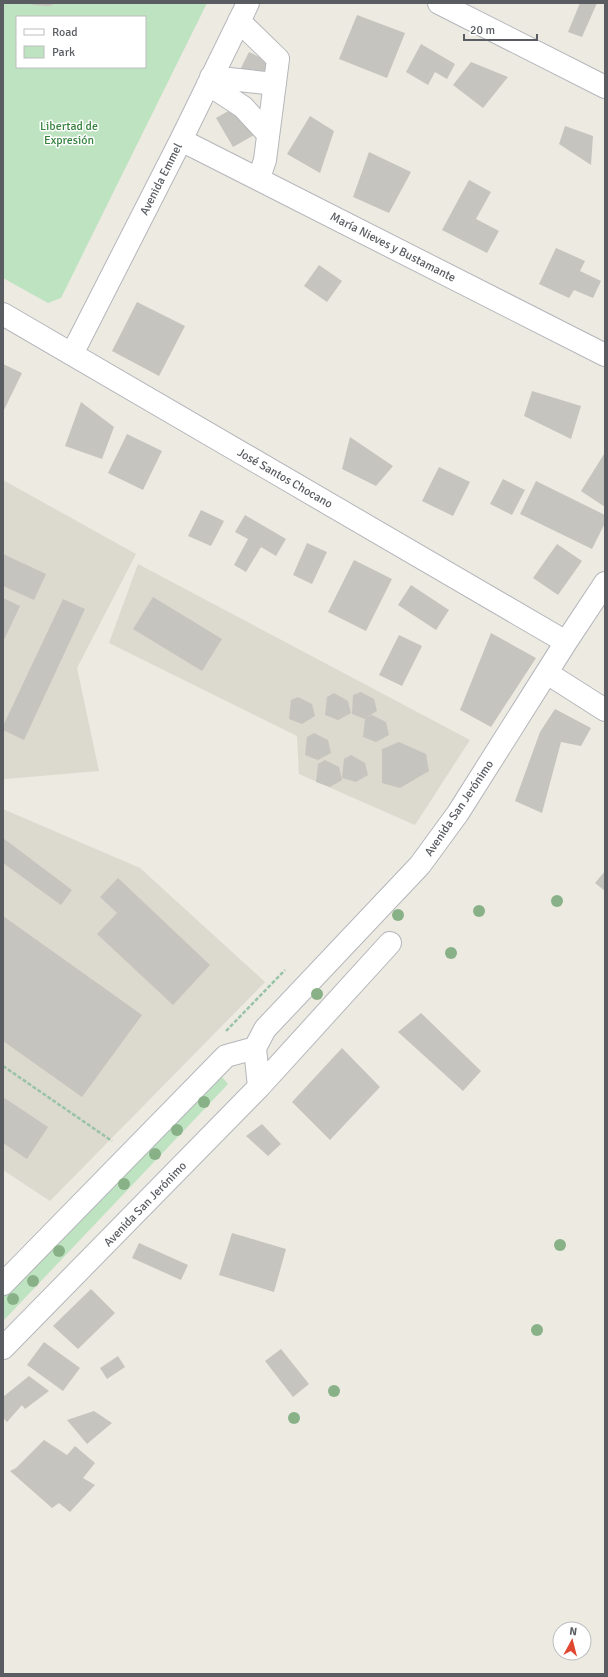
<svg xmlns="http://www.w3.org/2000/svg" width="608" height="1677" viewBox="0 0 608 1677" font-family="Signika,sans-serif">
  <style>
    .education { fill: #dcd9cf }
    .green { fill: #bee3c0; fill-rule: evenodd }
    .building { fill: #c6c4be }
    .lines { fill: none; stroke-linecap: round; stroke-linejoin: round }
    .minor-casing { stroke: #b4b6bb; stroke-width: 24 }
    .path { stroke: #98c3a6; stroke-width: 2.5; stroke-dasharray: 4 2; stroke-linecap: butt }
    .minor { stroke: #fff; stroke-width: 22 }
    .tree { fill: #89b188 }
    .labels { text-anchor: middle; stroke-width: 3; stroke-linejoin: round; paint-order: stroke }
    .park-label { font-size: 12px; fill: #38823f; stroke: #fff }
    .street-label { font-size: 12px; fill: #595c61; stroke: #fff }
  </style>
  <rect width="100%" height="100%" fill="#eceae1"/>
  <path class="education" d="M3 480 136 554 77 668 99 771 5 779 3 781Z
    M138 564 470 740 415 825 299 774 297 736 109 643Z
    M3 809 140 868 265 982 50 1201 3 1170Z"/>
  <path class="green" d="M3 3H207L61 298 48 303 3 278ZM17 17H145V67H17Z
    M221 1076 228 1084 3 1321V1297Z"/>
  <path class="building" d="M28 3H57L49 6 34 5Z
    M580 3H597L582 37 568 32Z
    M357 15 405 33 387 78 339 59Z
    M421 44 455 64 447 79 435 72 428 85 406 72Z
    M249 52 272 63 257 91 235 80Z
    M471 62 508 77 483 108 453 85Z
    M239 105 256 134 233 147 216 118Z
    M310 116 334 131 320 173 287 154Z
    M565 126 593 136 591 165 559 144Z
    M369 152 411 172 389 213 353 197Z
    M469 180 491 192 476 219 499 231 487 253 442 230Z
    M556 248 585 261 580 271 601 281 593 298 574 290 569 298 539 284Z
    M319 265 342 281 327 302 304 286Z
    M137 302 185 326 159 376 112 351Z
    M3 364 22 373 3 412Z
    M532 391 581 406 571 439 524 416Z
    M81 402 114 427 102 459 65 446Z
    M127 434 162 451 143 490 108 473Z
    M350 437 393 466 376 486 342 469Z
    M604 454 605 455V507L581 491Z
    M439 467 470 482 453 516 422 501Z
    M503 479 525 490 512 515 490 504Z
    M536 481 605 515V523L592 549 520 514Z
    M201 510 224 521 211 546 188 536Z
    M245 515 286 539 276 556 261 547 246 572 234 565 248 539 235 532Z
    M307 543 327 552 312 584 293 575Z
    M557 544 582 561 558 595 533 578Z
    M3 554 46 574 34 600 3 586Z
    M354 560 392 579 366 631 328 612Z
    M411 585 449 610 436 630 398 605Z
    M153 597 222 639 202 671 133 629Z
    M3 598 20 606 3 642Z
    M63 599 85 609 24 740 3 730V726Z
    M491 633 536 658 491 727 460 710Z
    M399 635 422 646 402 686 379 675Z
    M361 692 374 699 377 711 367 717 372 715 386 722 389 735 376 742 363 737 365 719 352 714 353 695Z
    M334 693 348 701 351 713 338 720 325 715 327 697Z
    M298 697 312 704 315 716 302 724 289 719 291 700Z
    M555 709 591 728 581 746 561 742 542 813 515 801 540 732Z
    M314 733 328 740 331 753 318 760 305 755 307 737Z
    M399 742 426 754 429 771 400 788 382 783V749Z
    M351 755 365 763 368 775 356 782 342 778 344 759Z
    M325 760 339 767 342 780 330 787 316 782 318 764Z
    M3 838 72 890 61 905 3 863Z
    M605 871V891L595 883Z
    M118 878 210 965 173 1005 97 934 117 913 100 897Z
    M3 916 142 1015 82 1097 3 1041Z
    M421 1013 481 1071 463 1091 398 1032Z
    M342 1048 380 1087 330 1140 292 1102Z
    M3 1097 48 1127 27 1159 3 1143Z
    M262 1124 281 1144 268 1156 246 1136Z
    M232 1233 286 1249 274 1292 219 1275Z
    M139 1243 188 1265 181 1280 132 1258Z
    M91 1289 115 1313 78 1349 53 1326Z
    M44 1342 80 1368 63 1391 27 1365Z
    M281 1349 309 1384 293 1397 265 1361Z
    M118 1356 125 1367 107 1379 100 1368Z
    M29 1376 49 1391 25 1409 22 1405 7 1422 3 1418V1397Z
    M94 1411 112 1423 87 1444 67 1420Z
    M44 1440 67 1455 75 1446 95 1463 83 1478 95 1485 70 1512 59 1503 52 1508 10 1471 16 1468Z"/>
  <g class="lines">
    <g class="minor-casing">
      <path id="minor" d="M439 3 605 87
        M239 21 278 59 265 160 259 178
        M211 77 275 84
        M208 84 243 107 268 134
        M181 140 605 355
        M3 314 566 642
        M72 354 181 140 248 3
        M547 673 605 710
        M259 1087 390 943
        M3 1284 226 1056 255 1048
        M3 1348 259 1087 255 1048 265 1029 420 865 458 813 566 642 605 583"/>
    </g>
    <path class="path" d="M226 1031 285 970
      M3 1066 112 1141"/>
    <use href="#minor" class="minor"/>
  </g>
  <g class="tree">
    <circle cx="557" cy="901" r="6"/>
    <circle cx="479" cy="911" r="6"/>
    <circle cx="398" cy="915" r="6"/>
    <circle cx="451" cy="953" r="6"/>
    <circle cx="317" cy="994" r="6"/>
    <circle cx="204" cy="1102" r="6"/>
    <circle cx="177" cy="1130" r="6"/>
    <circle cx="155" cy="1154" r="6"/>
    <circle cx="124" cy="1184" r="6"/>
    <circle cx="560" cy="1245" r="6"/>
    <circle cx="59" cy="1251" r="6"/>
    <circle cx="33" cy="1281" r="6"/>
    <circle cx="13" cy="1299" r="6"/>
    <circle cx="537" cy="1330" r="6"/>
    <circle cx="334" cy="1391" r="6"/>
    <circle cx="294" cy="1418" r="6"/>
  </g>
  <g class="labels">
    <g class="park-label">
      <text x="69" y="130">Libertad de<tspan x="69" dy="14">Expresión</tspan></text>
    </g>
    <g class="street-label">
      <text transform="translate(161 179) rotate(-63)" y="4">Avenida Emmel</text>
      <text transform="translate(393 247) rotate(27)" y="4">María Nieves y Bustamante</text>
      <text transform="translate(285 478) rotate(30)" y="4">José Santos Chocano</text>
      <text transform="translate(459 808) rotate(-56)" y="4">Avenida San Jerónimo</text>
      <text transform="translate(145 1204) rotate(-46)" y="4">Avenida San Jerónimo</text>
    </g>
  </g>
  <rect width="608" height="1677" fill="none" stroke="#595c61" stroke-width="8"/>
  <rect x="16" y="16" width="130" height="52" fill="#ffffff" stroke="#bdbec0"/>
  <rect x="24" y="29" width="20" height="6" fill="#ffffff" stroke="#bdbec0"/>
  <text x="52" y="36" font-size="12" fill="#595c61">Road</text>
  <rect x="24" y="46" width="20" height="12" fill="#bee3c0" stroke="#bdbec0"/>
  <text x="52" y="56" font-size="12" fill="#595c61">Park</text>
  <g transform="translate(572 1641) rotate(7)"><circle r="19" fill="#ffffff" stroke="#bdbec0"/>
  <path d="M0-3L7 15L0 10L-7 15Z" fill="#e14831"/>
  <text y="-6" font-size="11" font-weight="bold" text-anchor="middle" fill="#595c61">N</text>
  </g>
  <path d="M464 34v6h73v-6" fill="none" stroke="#595c61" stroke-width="2"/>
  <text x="470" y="34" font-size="12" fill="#595c61" stroke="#ffffff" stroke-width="3" paint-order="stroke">20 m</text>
</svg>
